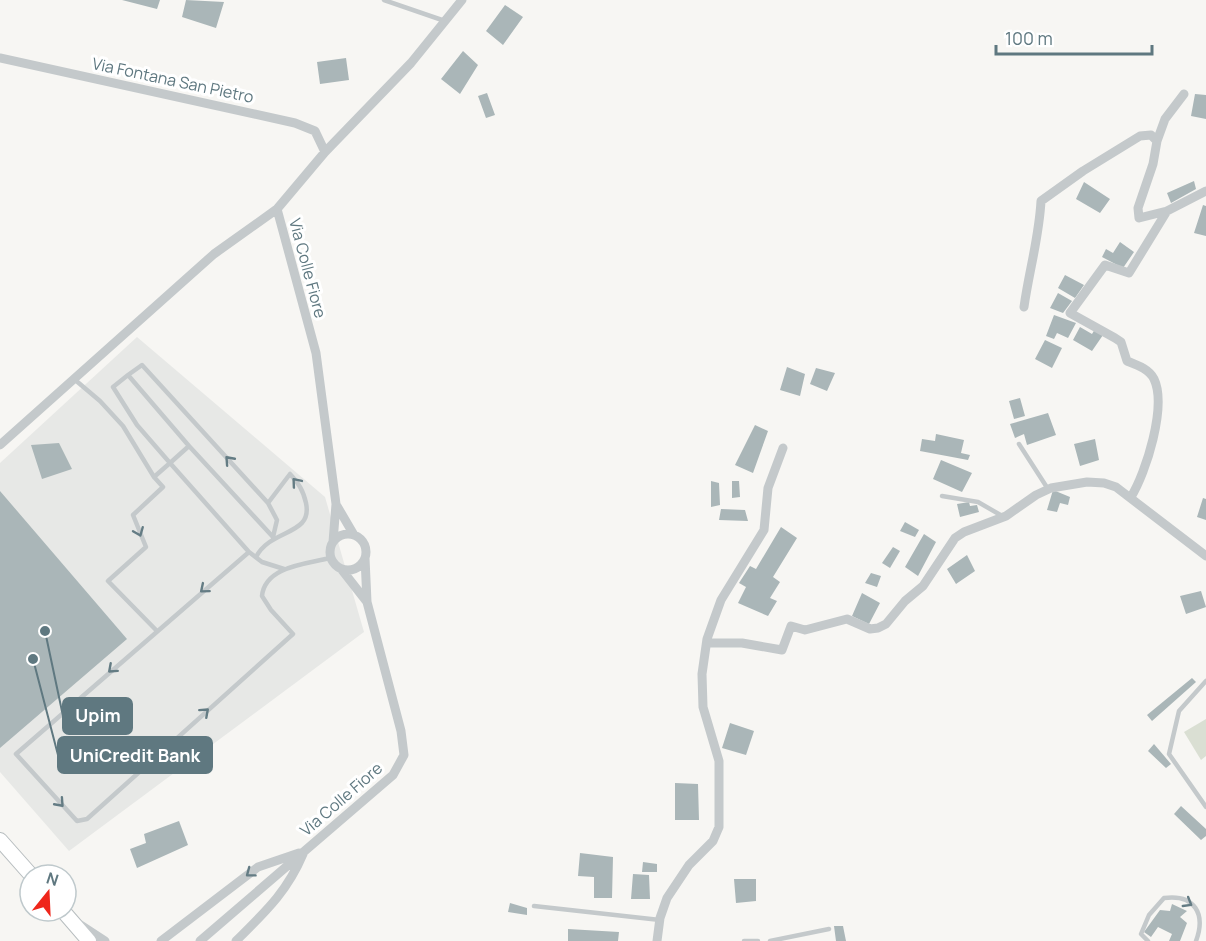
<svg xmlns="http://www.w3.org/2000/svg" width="1206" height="941" viewBox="0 0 1206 941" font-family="Manrope,sans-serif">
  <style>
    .built { fill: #e7e8e6 }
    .green { fill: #dadfd3 }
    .building { fill: #aab6b8 }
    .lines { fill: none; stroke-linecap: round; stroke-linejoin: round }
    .primary-casing { stroke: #b7bdbf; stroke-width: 16 }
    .service { stroke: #c4c9cb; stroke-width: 4.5 }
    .minor { stroke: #c4c9cb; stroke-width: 9 }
    .primary { stroke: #fff; stroke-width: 14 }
    .oneway { stroke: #647c84 }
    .labels { text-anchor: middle; stroke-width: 6; stroke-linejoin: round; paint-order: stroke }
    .street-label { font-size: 16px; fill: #5f7880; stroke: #fff }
    .leader { fill: none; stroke: #5f7880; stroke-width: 2 }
    .callout-dot { fill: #5f7880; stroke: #fff; stroke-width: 2 }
    .callout { fill: #5f7880; stroke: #5f7880; stroke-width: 2 }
    .callout-label { font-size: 18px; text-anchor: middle; font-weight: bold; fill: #fff }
  </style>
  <rect width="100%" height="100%" fill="#f7f6f3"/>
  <path class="built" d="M137 337 325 497 364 632 69 851 0 772V463Z"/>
  <path class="green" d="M1206 719V756L1201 760 1184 732Z"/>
  <path class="building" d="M122 0H160L157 9Z
    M186 0 224 2 216 28 182 17Z
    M505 5 523 17 503 45 486 31Z
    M463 51 478 65 460 94 441 79Z
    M346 58 349 80 320 84 317 62Z
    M487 93 495 115 486 118 478 96Z
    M1195 94 1206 95V119L1191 116Z
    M1194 181 1196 189 1171 203 1167 193Z
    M1084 182 1110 199 1100 213 1076 199Z
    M1203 205 1206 206V236L1194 233Z
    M1120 242 1134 252 1123 268 1102 257 1106 249 1113 253Z
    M1065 275 1084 285 1075 298 1058 288Z
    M1058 293 1072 301 1063 313 1050 308Z
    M1054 315 1076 323 1068 338 1057 333 1054 339 1046 336Z
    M1080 327 1092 334 1095 329 1103 335 1092 351 1073 340Z
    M1045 340 1062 348 1052 368 1035 359Z
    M787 367 805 374 800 396 780 390Z
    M816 368 835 373 827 391 810 384Z
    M1020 398 1025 416 1014 419 1009 401Z
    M1048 413 1056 435 1027 445 1024 434 1015 438 1010 424Z
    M755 425 768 431 753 473 735 465Z
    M936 434 964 440 961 453 970 455 968 460 920 451 922 439 935 441Z
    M1095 439 1099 460 1080 466 1074 444Z
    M59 443 72 469 42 479 31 445Z
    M941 460 972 473 962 492 933 479Z
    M711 481 719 483 720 505 711 507Z
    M732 481H739L740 497 732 498Z
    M1053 490 1070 497 1068 505 1060 503 1057 512 1047 510Z
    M0 491 127 639 0 748Z
    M1203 498 1206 499V520L1197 517Z
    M969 502 970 506 977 505 979 512 960 517 957 504Z
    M721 509 745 510 748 521 719 520Z
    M905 522 919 530 915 537 900 531Z
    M781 527 797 538 773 577 780 582 770 598 777 601 768 616 738 603 746 587 739 583 750 566 756 569Z
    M924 534 936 542 918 576 905 567Z
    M893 547 900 551 890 568 882 563Z
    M967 555 975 571 956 584 947 569Z
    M871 573 881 576 877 587 865 583Z
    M1201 591 1206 607 1186 614 1180 596Z
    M862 593 880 603 869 624 852 616Z
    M1192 678 1196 682 1152 721 1147 715Z
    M730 723 754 731 746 755 722 748Z
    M1154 744 1171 764 1166 768 1148 751Z
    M675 783 698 784 699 820H675Z
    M1181 806 1206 829V836L1201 840 1174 814Z
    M179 821 188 845 137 868 130 849 146 843 144 834Z
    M580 853 613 857 612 898H594V877L578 876Z
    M643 862 657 864V872H642Z
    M633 874 649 875 650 899H631Z
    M734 879H756V901L736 903Z
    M510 903 527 908V915L508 912Z
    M1172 904 1187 911 1180 917 1187 923 1180 941H1169L1172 934 1158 927 1151 937 1144 932 1160 910 1170 911Z
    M834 926H843L846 941H836Z
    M568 929 619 932 618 941H568Z"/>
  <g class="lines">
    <g class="primary-casing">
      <path id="primary" d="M0 840 31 875
        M63 911 89 941"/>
    </g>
    <path class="service" d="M384 0 445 21
      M128 375 142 365 268 503 277 520 273 537
      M128 375 189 446 170 463 137 425 113 387Z
      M74 379 100 401 123 426 154 477
      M1019 444 1048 489
      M189 446 273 537
      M942 496 978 502 1004 517
      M249 552 16 754 77 821 87 819 293 634 271 610 262 596C265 566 307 564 330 558
      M256 557C271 528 313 536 306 503 303 490 299 484 290 474L268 503
      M156 630 108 581 146 547 133 515 163 487 154 477 170 463 249 552 262 562 284 569
      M1206 681 1179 711 1169 754 1206 807
      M534 906 660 920
      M744 941H758
      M770 941 829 929
      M1148 941 1141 934 1149 915 1164 898C1195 894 1206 914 1196 941"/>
    <path class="minor" d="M0 58 295 123 315 131 325 152
      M1184 94 1165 119 1157 141 1153 164 1138 208 1139 218 1167 211 1206 191
      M1024 307C1029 271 1039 238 1041 201L1083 171 1140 136 1151 135 1157 141
      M0 445 214 254 277 209
      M1131 497C1146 473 1167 406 1154 379 1149 369 1137 365 1127 361L1121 342 1115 338 1070 313 1105 265 1129 273 1167 211
      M337 506 354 535
      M330 552a18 18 0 1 1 36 0a18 18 0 1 1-36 0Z
      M333 542 336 504 316 353 277 209 325 152 411 63 462 0
      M342 570 367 602
      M707 643H742L782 650 791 626 805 630 847 619 870 629 878 628 886 624 905 601 923 586 955 538 964 532 1006 516 1036 495 1051 488 1087 482 1104 483 1116 487 1206 556
      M79 924 105 941
      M161 941 258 867 299 853
      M200 941 393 775 404 755 401 731 367 602 365 558
      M236 941C265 912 287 892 303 854
      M657 941 660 918 667 898 689 865 713 841 719 827V761L703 707 702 674 707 639 721 600 764 530 768 488 783 448"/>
    <use href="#primary" class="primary"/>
  </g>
  <defs><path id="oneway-chevron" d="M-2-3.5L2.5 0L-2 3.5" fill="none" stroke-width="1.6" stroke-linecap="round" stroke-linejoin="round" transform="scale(1.5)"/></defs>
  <g class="oneway">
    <use href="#oneway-chevron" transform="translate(229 460) rotate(-132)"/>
    <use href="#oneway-chevron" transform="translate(296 482) rotate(-130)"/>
    <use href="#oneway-chevron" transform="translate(139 532) rotate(68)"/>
    <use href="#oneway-chevron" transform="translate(204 589) rotate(140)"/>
    <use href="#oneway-chevron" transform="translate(112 669) rotate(138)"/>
    <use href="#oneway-chevron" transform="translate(205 712) rotate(-42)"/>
    <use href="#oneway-chevron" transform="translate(60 803) rotate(48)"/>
    <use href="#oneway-chevron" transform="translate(250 873) rotate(143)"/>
    <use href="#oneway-chevron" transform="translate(1188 903) rotate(31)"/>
  </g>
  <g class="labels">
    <g class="street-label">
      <text transform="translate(173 80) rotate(12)" y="6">Via Fontana San Pietro</text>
      <text transform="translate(308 268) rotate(75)" y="6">Via Colle Fiore</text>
      <text transform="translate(341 799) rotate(-41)" y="6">Via Colle Fiore</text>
    </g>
  </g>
  <path class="leader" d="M45 631L63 716M33 659L58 755"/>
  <g class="callout-dot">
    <circle cx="45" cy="631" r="6"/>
    <circle cx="33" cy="659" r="6"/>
  </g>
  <g class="callout">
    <rect x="63" y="698" width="69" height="36" rx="6"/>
    <rect x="58" y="737" width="154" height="36" rx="6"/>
  </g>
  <g class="callout-label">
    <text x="98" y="722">Upim</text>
    <text x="135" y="762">UniCredit Bank</text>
  </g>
  <g transform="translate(48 893) rotate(18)"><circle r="28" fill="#ffffff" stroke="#bfc9cc" stroke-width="1.5"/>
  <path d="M0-4.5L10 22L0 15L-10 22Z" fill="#ef261b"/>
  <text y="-9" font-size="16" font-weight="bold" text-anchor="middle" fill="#5f7880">N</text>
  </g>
  <path d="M996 45v9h156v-9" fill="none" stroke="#5f7880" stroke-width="3"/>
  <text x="1005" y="45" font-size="18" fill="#5f7880" stroke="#ffffff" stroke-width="4.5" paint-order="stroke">100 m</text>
</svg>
